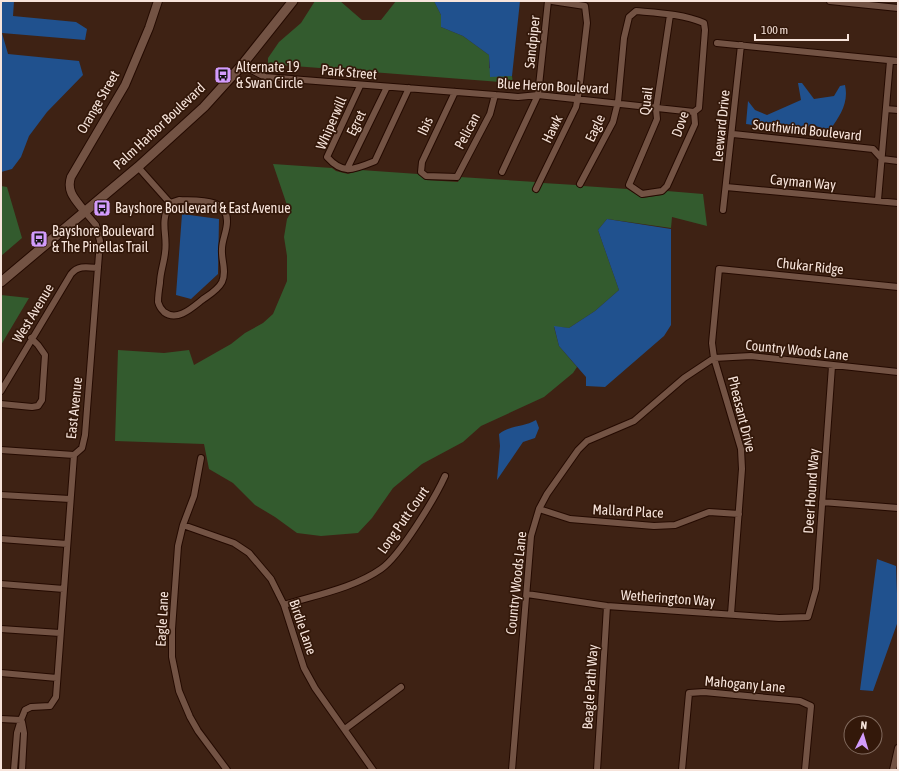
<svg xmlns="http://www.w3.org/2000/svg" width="899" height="771" viewBox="0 0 899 771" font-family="'Asap Condensed',sans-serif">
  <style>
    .green { fill: #335b2e }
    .water { fill: #20518e }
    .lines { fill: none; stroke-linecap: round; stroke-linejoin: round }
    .minor-casing { stroke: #240a01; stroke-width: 8 }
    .tertiary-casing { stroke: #240a01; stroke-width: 10 }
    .secondary-casing { stroke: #240a01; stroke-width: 11 }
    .minor { stroke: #735344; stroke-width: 6 }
    .tertiary { stroke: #735344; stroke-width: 8 }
    .secondary { stroke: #735344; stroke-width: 9 }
    .labels { text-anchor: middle; stroke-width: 3.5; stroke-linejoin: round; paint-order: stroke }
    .street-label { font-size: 14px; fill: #f7e4db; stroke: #33180a }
    .poi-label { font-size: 14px; fill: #f7e4db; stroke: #33180a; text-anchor: start }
  </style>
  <rect width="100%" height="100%" fill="#3e2214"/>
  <path class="green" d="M315 1H340L362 20H381L396 1H434L441 15V27L463 36 489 55V68L512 76 513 83 268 64V58L279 42 301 23Z
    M273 164 332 168 336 171 348 174 361 170 418 174 426 180 458 182 460 177 536 182 532 190 537 193 543 183 576 185 581 188 583 186 627 189 642 198 662 195 667 191 703 194 707 226 672 217 671 228 607 219 598 230 619 290 595 311 569 328 554 327 559 346 577 367 573 373 544 397 481 426 463 442 422 464 393 488 372 518 358 533 321 536 297 533 275 517 255 505 233 483 209 469 204 444 115 441 118 350 164 353 189 350 194 365 231 344 245 333 263 323 273 314 287 281V256L284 237 287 219 290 214Z
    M1 186 7 187 22 238 1 256Z
    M1 295 29 298 1 345Z"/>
  <path class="water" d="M1 1H14L13 16 76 22 87 29 85 40 2 33 8 54 79 61 83 75 47 112 29 136 21 157 12 169 1 172Z
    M434 1H520L512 76 490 77 489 55 463 36 441 27V15Z
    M798 83H802L814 99 834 96 840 86 845 85C849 103 840 116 830 130L812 125 796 131 777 124 761 126 746 124 748 101 755 110 767 115 801 100Z
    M182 214 219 219 218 274 191 299 176 295Z
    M607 219 671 229V325L664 336 605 387 586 386V377L559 346 554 326 569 328 595 311 619 290 598 230Z
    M536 420 539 428 535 438 523 442 497 480 500 446 499 434C511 425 524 427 536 420Z
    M877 559 896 566 898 621 873 691 860 690Z"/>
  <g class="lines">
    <g class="minor-casing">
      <path id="minor" d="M830 1 898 8
        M717 43 898 61
        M242 65 265 77 495 95 518 97 538 95 694 112
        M360 86 327 157C343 175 353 170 375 161L409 88
        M455 92 422 162 421 172 426 176 457 177 490 114 495 95
        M886 109 898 110
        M733 134 873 149 882 159 898 161
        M138 167 170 203
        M347 169 387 87
        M502 172 538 95 548 1
        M580 184 613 122 618 102 624 38 629 17 636 11C659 13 683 14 704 23L705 30 699 108 694 112 695 124 667 186 662 191 642 194 629 185 657 119 656 109 670 15
        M726 187 898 203
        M536 189 576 107 579 91 587 23 585 6 552 1
        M179 200C196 201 228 197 227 222 227 231 222 240 222 249 221 260 227 271 222 282 218 290 209 295 202 300 192 308 177 322 164 312 161 309 159 306 158 302 158 296 159 289 160 283 160 273 164 263 165 253 168 234 159 224 170 203Z
        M878 200 890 61
        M723 210 741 45
        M1 391 71 274C78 265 87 267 98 268
        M1 404 32 407 38 406 42 400 45 355 38 345 31 338
        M1 450 74 455
        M74 455 82 448 85 435 100 241 96 225 85 212
        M201 458 194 496 183 525 178 546 172 629V657L179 691 190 717 198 731 227 770
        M1 495 70 499
        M822 502 898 508
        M539 509 570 519 654 526 675 525 709 512 739 514
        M183 525 234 543 249 553 271 579 284 605 304 668 315 688 373 770
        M1 539 67 544
        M1 584 64 589
        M527 594 607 606 779 618 808 617 816 589 832 366
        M284 605C316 595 354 588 381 569 400 556 435 498 445 476
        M731 614 742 469 741 449 714 358 712 343 719 269 898 287
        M1 629 60 633
        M1 673 57 678
        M1 719 21 720 25 710 31 707 50 706 56 697 74 455
        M345 729 401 687
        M14 770 17 733 21 720
        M22 770 24 733 22 722
        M512 770 531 536 539 509 547 494 578 450 587 441 634 421 684 378 714 358 751 356 898 372
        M597 770 607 606
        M682 770 689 693 704 692 800 701 811 706 805 770
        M893 770 898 748"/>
    </g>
    <g class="tertiary-casing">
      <path id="tertiary" d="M85 212C76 200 66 192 71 177L125 85 149 28 158 1"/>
    </g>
    <g class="secondary-casing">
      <path id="secondary" d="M1 282 138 167 204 107 242 65 293 1"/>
    </g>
    <use href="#minor" class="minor"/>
    <use href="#tertiary" class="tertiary"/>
    <use href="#secondary" class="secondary"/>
  </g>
  <defs>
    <g id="bus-square" transform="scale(0.9)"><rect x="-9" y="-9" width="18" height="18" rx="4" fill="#d39cfd" stroke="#33180a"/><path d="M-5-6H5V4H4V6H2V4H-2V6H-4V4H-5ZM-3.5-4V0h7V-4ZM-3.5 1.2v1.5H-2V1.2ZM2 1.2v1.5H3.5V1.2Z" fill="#111"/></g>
  </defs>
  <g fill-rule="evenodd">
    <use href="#bus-square" x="223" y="75"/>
    <use href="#bus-square" x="102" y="208"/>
    <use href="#bus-square" x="39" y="239"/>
  </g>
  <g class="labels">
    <g class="street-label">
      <text transform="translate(532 42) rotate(-84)" y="5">Sandpiper</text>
      <text transform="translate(349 72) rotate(5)" y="5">Park Street</text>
      <text transform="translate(553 86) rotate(3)" y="5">Blue Heron Boulevard</text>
      <text transform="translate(646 101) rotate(-83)" y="5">Quail</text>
      <text transform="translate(98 102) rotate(-60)" y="5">Orange Street</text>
      <text transform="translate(331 123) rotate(-67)" y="5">Whiperwill</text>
      <text transform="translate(356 123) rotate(-64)" y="5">Egret</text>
      <text transform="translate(680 124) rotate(-71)" y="5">Dove</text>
      <text transform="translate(159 126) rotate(-43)" y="5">Palm Harbor Boulevard</text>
      <text transform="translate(425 126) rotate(-65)" y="5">Ibis</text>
      <text transform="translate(721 126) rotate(-84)" y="5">Leeward Drive</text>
      <text transform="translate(595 128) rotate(-65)" y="5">Eagle</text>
      <text transform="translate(552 129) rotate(-64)" y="5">Hawk</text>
      <text transform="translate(807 130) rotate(6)" y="5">Southwind Boulevard</text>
      <text transform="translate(467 131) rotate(-62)" y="5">Pelican</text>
      <text transform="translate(803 182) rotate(5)" y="5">Cayman Way</text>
      <text transform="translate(810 266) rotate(6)" y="5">Chukar Ridge</text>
      <text transform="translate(33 313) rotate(-59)" y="5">West Avenue</text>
      <text transform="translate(797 350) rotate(6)" y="5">Country Woods Lane</text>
      <text transform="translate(74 408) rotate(-84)" y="5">East Avenue</text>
      <text transform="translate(742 414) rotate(76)" y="5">Pheasant Drive</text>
      <text transform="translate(811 491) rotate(-86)" y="5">Deer Hound Way</text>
      <text transform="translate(628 511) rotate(3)" y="5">Mallard Place</text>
      <text transform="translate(403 520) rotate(-55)" y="5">Long Putt Court</text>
      <text transform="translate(516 583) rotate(-84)" y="5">Country Woods Lane</text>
      <text transform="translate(668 598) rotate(4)" y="5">Wetherington Way</text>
      <text transform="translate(162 619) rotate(-87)" y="5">Eagle Lane</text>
      <text transform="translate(303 627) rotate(71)" y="5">Birdie Lane</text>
      <text transform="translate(745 684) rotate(5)" y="5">Mahogany Lane</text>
      <text transform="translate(590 687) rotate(-86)" y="5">Beagle Path Way</text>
    </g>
    <g class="poi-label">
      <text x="236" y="72">Alternate 19<tspan x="236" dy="16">&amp; Swan Circle</tspan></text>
      <text x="115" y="213">Bayshore Boulevard &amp; East Avenue</text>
      <text x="52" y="236">Bayshore Boulevard<tspan x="52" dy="16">&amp; The Pinellas Trail</tspan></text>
    </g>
  </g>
  <rect width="899" height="771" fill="none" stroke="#f7e4db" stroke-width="4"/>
  <g transform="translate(863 735) rotate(5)"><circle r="19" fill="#33180a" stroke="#816a5e"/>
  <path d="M0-3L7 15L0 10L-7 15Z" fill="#d39cfd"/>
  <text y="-6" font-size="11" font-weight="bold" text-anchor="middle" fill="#f7e4db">N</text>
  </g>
  <path d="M755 34v6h93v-6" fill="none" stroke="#f7e4db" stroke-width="2"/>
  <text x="761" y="34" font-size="12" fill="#f7e4db" stroke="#33180a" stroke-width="3" paint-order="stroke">100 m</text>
</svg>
